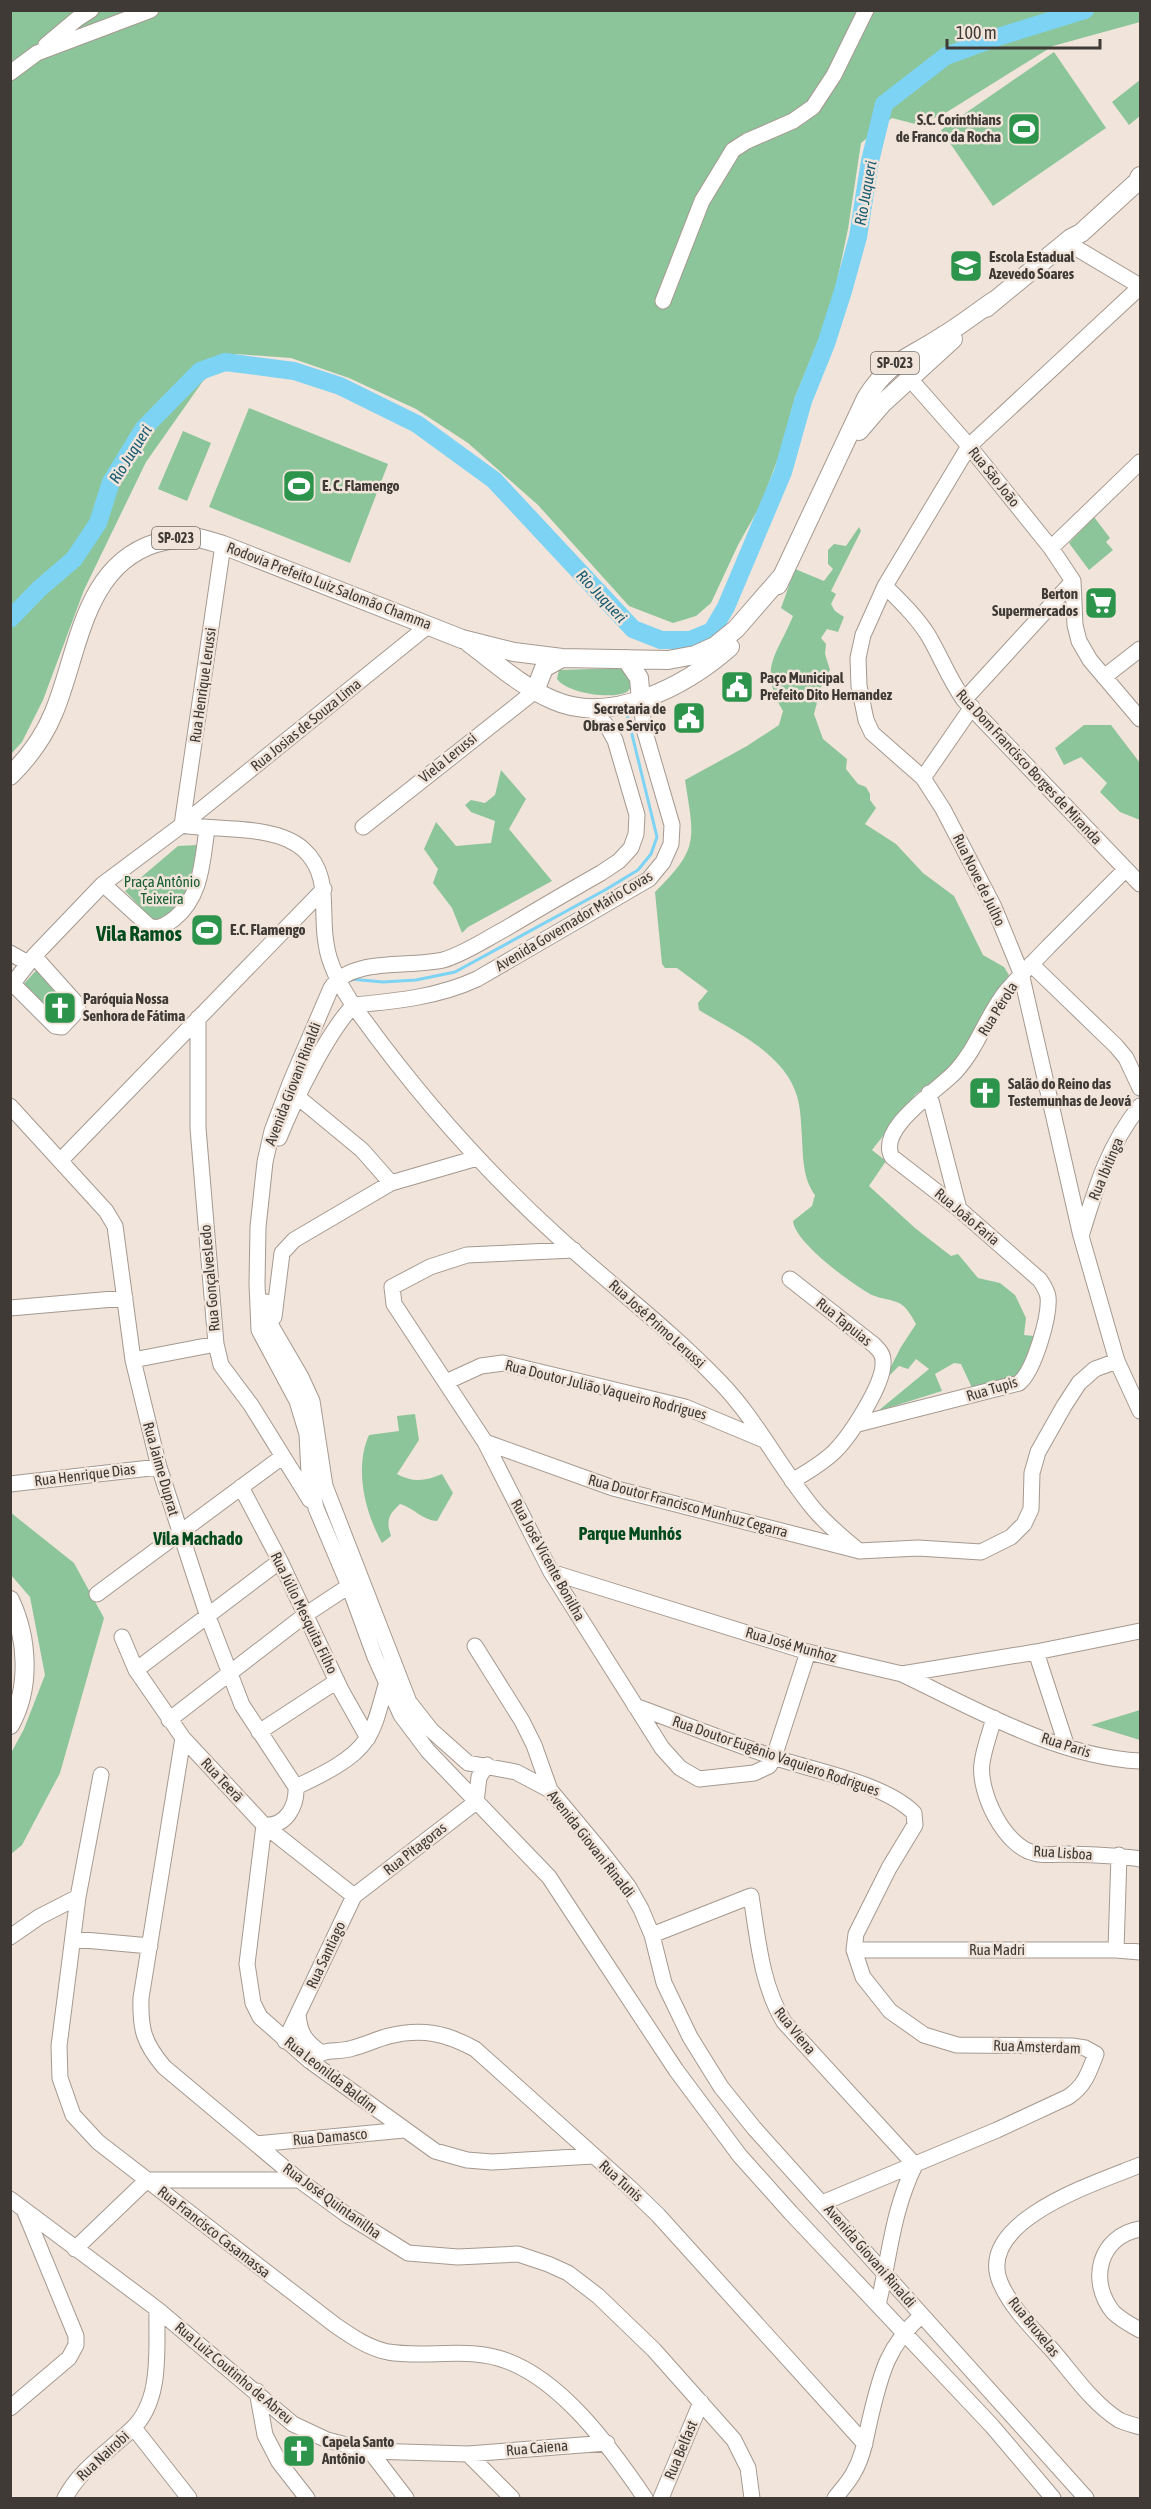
<svg xmlns="http://www.w3.org/2000/svg" width="1151" height="2509" viewBox="0 0 1151 2509" font-family="'Asap Condensed',sans-serif">
  <style>
    .green { fill: #8dc59a }
    .lines { fill: none; stroke-linecap: round; stroke-linejoin: round }
    .stream { stroke: #7cd3f4; stroke-width: 3 }
    .river { stroke: #7cd3f4; stroke-width: 18 }
    .minor-casing { stroke: #a59990; stroke-width: 17 }
    .major-casing { stroke: #a59990; stroke-width: 20 }
    .minor { stroke: #fff; stroke-width: 15 }
    .major { stroke: #fff; stroke-width: 18 }
    .labels { text-anchor: middle; stroke-width: 5; stroke-linejoin: round; paint-order: stroke }
    .shield { fill: #f1e4da; stroke: #746d66; stroke-width: 1.5 }
    .shield-label { font-size: 14px; font-weight: bold; fill: #3f3a35 }
    .poi-label { font-size: 15px; font-weight: bold; fill: #3f3a35; stroke: #f1e4da; text-anchor: start }
    .street-label { font-size: 15px; fill: #3f3a35; stroke: #f1e4da }
    .park-label { font-size: 15px; fill: #165d30; stroke: #f1e4da }
    .water-label { font-size: 16px; font-style: italic; fill: #165c73; stroke: #f1e4da }
    .quarter-label { font-size: 18px; font-weight: bold; fill: #014a1c; stroke: #f1e4da }
    .district-label { font-size: 21px; font-weight: bold; fill: #014a1c; stroke: #f1e4da }
  </style>
  <rect width="100%" height="100%" fill="#f1e4da"/>
  <path class="green" d="M11 11H1140V22L1053 46 947 112 919 125 892 118 861 143 848 229 831 309 795 397 781 450 761 504 738 545 711 603 696 616 673 623 629 606 538 505 468 443 416 409 349 378 291 358 236 354 203 381 146 462 84 590 43 700 22 742 11 754Z
    M1054 52 1106 128 993 206 941 130Z
    M1140 80V116L1129 125 1112 102Z
    M249 408 388 464 350 563 209 507Z
    M183 431 211 443 187 501 158 489Z
    M1094 517 1110 538 1106 542 1113 550 1089 570 1069 543Z
    M859 527 861 531 831 591 836 594 831 604 835 611 844 617 838 632 827 629 821 638 826 644 825 654 830 670 823 680 814 714 823 739 847 759 846 769 858 784 866 787 870 794V800L876 808 865 824 896 844 923 873 954 896 983 955 1004 967 1009 975 988 1007 978 1036 951 1068 915 1095 872 1150 886 1161 869 1186 915 1228 951 1256 958 1254 978 1278 1000 1283 1015 1295 1026 1318 1024 1335 1034 1336C1023 1381 1014 1378 973 1390L961 1364 954 1363 935 1374 942 1391 878 1411 929 1369 916 1359 908 1369 899 1366 883 1382 901 1347 916 1324C912 1317 907 1307 899 1303 891 1299 881 1299 872 1295 853 1285 795 1243 793 1221L812 1206 815 1195C803 1179 803 1158 802 1138 801 1125 801 1109 797 1096 784 1053 735 1032 699 1010L698 1003 708 991 677 968H665L662 964 655 892C700 848 694 839 685 780L747 746 779 725 783 711C758 668 776 657 793 616L781 608 795 569 824 581 833 569 828 564V550L834 544 846 546Z
    M629 668 634 685C631 687 629 690 627 692 611 700 567 693 557 679L559 670Z
    M1084 725H1111L1140 763V820L1120 812 1100 792 1107 783 1081 757 1064 765 1055 748Z
    M501 770 526 799 509 829 552 881 468 927 462 933 452 908 433 883 438 869 424 849 436 822 456 846 491 843 495 821 471 812 465 805 471 800 485 803 495 795Z
    M197 845 187 902 156 923 125 891 178 846Z
    M40 966 60 989 40 1006 21 987Z
    M415 1414 419 1440 397 1474C413 1483 426 1481 442 1474L453 1493 437 1521C422 1520 414 1508 400 1504 388 1515 386 1521 391 1536L382 1543C365 1512 354 1469 369 1435L399 1431 397 1416Z
    M10 1512 74 1563 104 1618 60 1773 22 1845 11 1854V1753L24 1729 45 1675 30 1597 11 1575Z
    M1140 1710V1740L1091 1725Z"/>
  <g class="lines">
    <path class="stream" d="M350 979 383 982 416 980 455 972 605 890 638 870 651 854 657 837 627 714"/>
    <path class="river" d="M10 619 39 589 74 559 98 523 111 482 144 428 200 371 225 362 294 371 340 386 417 424 494 480 633 629 661 640H690L712 631 726 607 783 472 803 401 826 344 843 291 858 237 870 161 884 104 946 56 998 37 1085 10"/>
    <g class="minor-casing">
      <path id="minor" d="M46 45 77 19 91 10
        M10 73 37 53 151 10
        M1066 242 1140 286
        M663 301 702 201 733 150 747 141 793 121 813 107 834 75 866 10
        M910 379 969 446 1051 548 1073 581 1075 625 1079 641 1090 660 1140 719
        M1051 548 1140 462
        M885 586C900 601 916 616 928 635 941 657 949 679 964 700L1140 884
        M1104 677 1140 649
        M964 700 1073 581
        M592 709 607 726 615 740 637 815 636 834 631 848 619 861 601 873C569 891 537 910 505 929 486 939 464 954 443 960 409 968 351 957 331 988L291 1081 272 1131 265 1162 258 1227 257 1284 259 1330 297 1401 307 1434 309 1474 316 1508 349 1586 375 1657 401 1715 428 1751 549 1877 676 2070 740 2156 791 2213 992 2426 1053 2498
        M923 778 972 707
        M182 825C218 831 275 824 303 849 332 875 320 910 326 943 329 967 342 989 356 1009 414 1090 482 1168 557 1236 611 1285 669 1329 720 1382 756 1419 780 1468 813 1508 826 1524 843 1538 859 1551L918 1548 981 1552 1011 1537 1024 1524 1031 1509 1032 1473 1038 1452 1064 1406 1079 1383 1095 1369 1117 1361 1140 1411
        M182 825 223 545
        M363 827 535 691
        M103 884 149 926C159 930 165 925 174 919 202 896 202 862 207 829
        M10 953 28 963
        M1031 964 1116 1046 1126 1058 1140 1088
        M13 984 55 1026 62 1027 78 1010 77 1004 34 956
        M10 987 34 956 103 884 182 825 429 625
        M354 1005C397 1001 438 997 477 979L649 879 663 862 671 844 672 825 644 729 641 701
        M198 1018V1128L216 1344 221 1365 251 1405 310 1500
        M929 1093 959 1209
        M299 1098 362 1150 391 1183
        M10 1106 106 1211 115 1226 133 1360 159 1467 207 1614 242 1705 296 1787C297 1806 286 1827 264 1825
        M279 1138C293 1103 328 1031 354 1005
        M61 1160 324 889
        M1082 1233C1096 1187 1109 1144 1140 1106
        M574 1250 467 1255 430 1267 392 1287 394 1304 485 1442 551 1572 662 1748 680 1768 699 1779 754 1773 769 1766 774 1757 808 1652
        M790 1279 874 1345C879 1350 883 1354 883 1361 885 1383 850 1436 835 1451 822 1464 807 1472 792 1481
        M266 1302 268 1318 273 1329 301 1377 312 1401 325 1486 409 1702 431 1730 468 1763 516 1772 550 1790 600 1850 628 1886 641 1909 652 1935 664 1983 690 2037 721 2087 754 2128 1086 2498
        M10 1308 125 1298
        M274 1317 282 1253 294 1240 391 1183 477 1158
        M133 1360 216 1344
        M1117 1361 1081 1236 1021 973 994 907 943 809 923 778 872 733 866 720 859 686 858 658 863 635 885 586 969 446 1140 287
        M446 1382 481 1366 503 1363 685 1407 764 1440
        M858 1424 1019 1383C1034 1371 1050 1316 1048 1297 1047 1290 1043 1285 1040 1280L959 1209 892 1157C876 1128 940 1089 956 1071 977 1048 986 1018 1004 994 1018 977 1033 963 1048 947 1074 921 1100 895 1126 869
        M485 1442 613 1488 856 1550
        M10 1484 159 1467
        M241 1487 280 1561 341 1690 368 1738
        M551 1572 808 1652 902 1674 1036 1652 1140 1631
        M97 1594 282 1457
        M122 1637 136 1670 183 1738 264 1825 354 1896
        M475 1646 522 1721 534 1745 550 1790
        M1036 1652 1067 1747
        M136 1670 280 1561
        M902 1674C975 1709 1058 1757 1140 1761
        M635 1706C681 1723 727 1741 773 1757 814 1771 884 1783 914 1813L915 1825 889 1868 856 1934 854 1950 863 1977 890 2011 924 2035 957 2045 1072 2046 1085 2048 1096 2054C1089 2072 1085 2086 1068 2097L997 2130 822 2203
        M994 1718C990 1733 984 1748 982 1763 978 1792 1004 1846 1034 1853 1044 1856 1056 1854 1067 1854 1091 1855 1116 1855 1140 1859
        M169 1720 305 1615 349 1586
        M259 1732 337 1681
        M183 1738 141 1998C140 2030 144 2043 164 2067L299 2180 347 2215 408 2253 458 2257 518 2254 548 2264 568 2273 598 2296 654 2350 734 2440 748 2468 752 2498
        M101 1775 78 1897 59 2046 60 2078 73 2115 98 2142 335 2325C351 2336 368 2348 388 2352 423 2358 462 2348 498 2358 559 2375 611 2448 645 2498
        M296 1787C319 1776 352 1761 366 1740 377 1725 381 1700 387 1682
        M264 1825 247 1964 253 2003 260 2017 310 2061 435 2151 467 2160 492 2162 593 2156
        M652 1935 751 1896C758 1939 761 1984 784 2022L915 2165
        M10 1937 39 1917 78 1897
        M73 1939 150 1946
        M854 1950H1116L1140 1952
        M1116 1950 1119 1855
        M298 2015C300 2034 305 2041 320 2052
        M285 2041 354 1896 476 1802 479 1777 487 1765
        M310 2061C326 2046 334 2054 353 2048 365 2045 377 2039 389 2036 422 2028 446 2033 475 2049L629 2187 658 2215 865 2444
        M256 2144 404 2130
        M1140 2165C1099 2182 975 2220 1000 2282 1011 2308 1034 2330 1053 2351 1073 2374 1092 2403 1119 2420 1125 2423 1134 2425 1140 2427
        M10 2199 157 2309 293 2424 327 2440 370 2451 468 2454 512 2498
        M1140 2229C1099 2236 1088 2281 1113 2312 1121 2320 1131 2325 1140 2330
        M75 2249 147 2180H299
        M878 2305C890 2255 892 2212 915 2165
        M257 2391 265 2435 279 2462 307 2498
        M10 2408 69 2358 76 2345V2336L25 2212
        M134 2428 189 2498
        M370 2451 406 2498
        M468 2454 607 2443
        M65 2498C80 2469 109 2451 132 2429 163 2400 156 2347 157 2309
        M661 2498 701 2402
        M835 2498C841 2490 849 2482 854 2472 864 2455 866 2435 871 2415 881 2373 888 2345 922 2315"/>
    </g>
    <g class="major-casing">
      <path id="major" d="M986 308 1071 238 1081 233 1137 182 1140 176
        M859 431 883 403 953 339
        M778 585 866 398C890 360 906 360 941 337 960 326 977 312 995 300
        M469 643C496 663 522 687 553 700 611 726 687 685 730 647
        M626 659 639 678 641 701
        M535 691 544 668 562 658
        M10 776C29 757 44 737 54 712 79 652 83 566 156 543 167 540 180 537 192 537 202 538 213 542 223 545L462 639 514 652 562 658 668 660 695 655 715 646 736 629 783 575
        M10 1600C28 1638 31 1688 10 1725"/>
    </g>
    <use href="#minor" class="minor"/>
    <use href="#major" class="major"/>
  </g>
  <defs>
    <g id="stadium-square" transform="scale(1.725)"><rect x="-9" y="-9" width="18" height="18" rx="4" fill="#2d944b" stroke="#f1e4da"/><path d="M0-5a6.5 5 0 1 0 0 10a6.5 5 0 1 0 0-10ZM-3.5-1.8h7v3.6h-7Z" fill="#fff"/></g>
    <g id="school-square" transform="scale(1.725)"><rect x="-9" y="-9" width="18" height="18" rx="4" fill="#2d944b" stroke="#f1e4da"/><path d="M0-5L7-2L0 1L-7-2ZM-4 1L0 2.5L4 1V4Q0 6-4 4Z" fill="#fff"/></g>
    <g id="supermarket-square" transform="scale(1.725)"><rect x="-9" y="-9" width="18" height="18" rx="4" fill="#2d944b" stroke="#f1e4da"/><path d="M-6-5.5h2.5l.6 2H6L4.5 2H-2.5L-4.4-4H-6ZM-1.5 3.2a1.3 1.3 0 1 0 .1 0ZM3 3.2a1.3 1.3 0 1 0 .1 0Z" fill="#fff"/></g>
    <g id="civic-square" transform="scale(1.725)"><rect x="-9" y="-9" width="18" height="18" rx="4" fill="#2d944b" stroke="#f1e4da"/><path d="M-.6-6.5H3V-4.5H.6V-3L4-1V1h2V6H-6V1h2V-1L-.6-3ZM-1.2 2.5V6h2.4V2.5Z" fill="#fff"/></g>
    <g id="church-square" transform="scale(1.725)"><rect x="-9" y="-9" width="18" height="18" rx="4" fill="#2d944b" stroke="#f1e4da"/><path d="M-1.2-6h2.4v3.5h3.3v2.4h-3.3V6h-2.4V-.1h-3.3v-2.4h3.3Z" fill="#fff"/></g>
  </defs>
  <g fill-rule="evenodd">
    <use href="#stadium-square" x="1024" y="129"/>
    <use href="#school-square" x="966" y="266"/>
    <use href="#stadium-square" x="299" y="486"/>
    <use href="#supermarket-square" x="1101" y="603"/>
    <use href="#civic-square" x="737" y="687"/>
    <use href="#civic-square" x="689" y="718"/>
    <use href="#stadium-square" x="207" y="930"/>
    <use href="#church-square" x="60" y="1008"/>
    <use href="#church-square" x="985" y="1093"/>
    <use href="#church-square" x="299" y="2451"/>
  </g>
  <g class="labels">
    <g class="shield">
      <rect x="871" y="352" width="48" height="22" rx="4.5"/>
      <rect x="152" y="527" width="48" height="22" rx="4.5"/>
    </g>
    <g class="shield-label">
      <text x="895" y="368">SP-023</text>
      <text x="176" y="543">SP-023</text>
    </g>
    <g class="poi-label">
      <text x="1001" y="125" text-anchor="end">S.C. Corinthians<tspan x="1001" dy="17">de Franco da Rocha</tspan></text>
      <text x="989" y="262">Escola Estadual<tspan x="989" dy="17">Azevedo Soares</tspan></text>
      <text x="322" y="491">E. C. Flamengo</text>
      <text x="1078" y="599" text-anchor="end">Berton<tspan x="1078" dy="17">Supermercados</tspan></text>
      <text x="760" y="683">Paço Municipal<tspan x="760" dy="17">Prefeito Dito Hernandez</tspan></text>
      <text x="666" y="714" text-anchor="end">Secretaria de<tspan x="666" dy="17">Obras e Serviço</tspan></text>
      <text x="230" y="935">E.C. Flamengo</text>
      <text x="83" y="1004">Paróquia Nossa<tspan x="83" dy="17">Senhora de Fátima</tspan></text>
      <text x="1008" y="1089">Salão do Reino das<tspan x="1008" dy="17">Testemunhas de Jeová</tspan></text>
      <text x="322" y="2447">Capela Santo<tspan x="322" dy="17">Antônio</tspan></text>
    </g>
    <g class="street-label">
      <text transform="translate(994 477) rotate(51)" y="5">Rua São João</text>
      <text transform="translate(329 586) rotate(21)" y="5">Rodovia Prefeito Luiz Salomão Chamma</text>
      <text transform="translate(203 685) rotate(-82)" y="5">Rua Henrique Lerussi</text>
      <text transform="translate(306 725) rotate(-39)" y="5">Rua Josias de Souza Lima</text>
      <text transform="translate(448 758) rotate(-39)" y="5">Viela Lerussi</text>
      <text transform="translate(1029 767) rotate(47)" y="5">Rua Dom Francisco Borges de Miranda</text>
      <text transform="translate(979 880) rotate(64)" y="5">Rua Nove de Julho</text>
      <text transform="translate(574 921) rotate(-31)" y="5">Avenida Governador Mário Covas</text>
      <text transform="translate(998 1009) rotate(-58)" y="5">Rua Pérola</text>
      <text transform="translate(293 1084) rotate(-69)" y="5">Avenida Giovani Rinaldi</text>
      <text transform="translate(1106 1169) rotate(-67)" y="5">Rua Ibitinga</text>
      <text transform="translate(967 1217) rotate(40)" y="5">Rua João Faria</text>
      <text transform="translate(210 1278) rotate(-95)" y="5">Rua GonçalvesLedo</text>
      <text transform="translate(844 1322) rotate(39)" y="5">Rua Tapuias</text>
      <text transform="translate(657 1324) rotate(42)" y="5">Rua José Primo Lerussi</text>
      <text transform="translate(992 1389) rotate(-17)" y="5">Rua Tupis</text>
      <text transform="translate(606 1390) rotate(14)" y="5">Rua Doutor Julião Vaqueiro Rodrigues</text>
      <text transform="translate(161 1469) rotate(74)" y="5">Rua Jaime Duprat</text>
      <text transform="translate(85 1475) rotate(-7)" y="5">Rua Henrique Dias</text>
      <text transform="translate(688 1506) rotate(15)" y="5">Rua Doutor Francisco Munhuz Cegarra</text>
      <text transform="translate(548 1560) rotate(61)" y="5">Rua José Vicente Bonilha</text>
      <text transform="translate(304 1613) rotate(64)" y="5">Rua Júlio Mesquita Filho</text>
      <text transform="translate(791 1645) rotate(16)" y="5">Rua José Munhoz</text>
      <text transform="translate(1066 1745) rotate(18)" y="5">Rua Paris</text>
      <text transform="translate(776 1756) rotate(19)" y="5">Rua Doutor Eugênio Vaquiero Rodrigues</text>
      <text transform="translate(222 1780) rotate(47)" y="5">Rua Teerã</text>
      <text transform="translate(591 1844) rotate(52)" y="5">Avenida Giovani Rinaldi</text>
      <text transform="translate(415 1849) rotate(-38)" y="5">Rua Pitagoras</text>
      <text transform="translate(1063 1853) rotate(4)" y="5">Rua Lisboa</text>
      <text x="997" y="1955">Rua Madri</text>
      <text transform="translate(326 1955) rotate(-65)" y="5">Rua Santiago</text>
      <text transform="translate(795 2031) rotate(51)" y="5">Rua Viena</text>
      <text transform="translate(1037 2047) rotate(2)" y="5">Rua Amsterdam</text>
      <text transform="translate(331 2075) rotate(38)" y="5">Rua Leonilda Baldim</text>
      <text transform="translate(330 2137) rotate(-5)" y="5">Rua Damasco</text>
      <text transform="translate(621 2181) rotate(42)" y="5">Rua Tunis</text>
      <text transform="translate(332 2201) rotate(36)" y="5">Rua José Quintanilha</text>
      <text transform="translate(214 2232) rotate(38)" y="5">Rua Francisco Casamassa</text>
      <text transform="translate(870 2256) rotate(49)" y="5">Avenida Giovani Rinaldi</text>
      <text transform="translate(1034 2327) rotate(51)" y="5">Rua Bruxelas</text>
      <text transform="translate(234 2373) rotate(40)" y="5">Rua Luiz Coutinho de Abreu</text>
      <text transform="translate(537 2448) rotate(-5)" y="5">Rua Caiena</text>
      <text transform="translate(681 2450) rotate(-67)" y="5">Rua Belfast</text>
      <text transform="translate(103 2456) rotate(-43)" y="5">Rua Nairobi</text>
    </g>
    <g class="park-label">
      <text x="162" y="887">Praça Antônio<tspan x="162" dy="17">Teixeira</tspan></text>
    </g>
    <g class="water-label">
      <text transform="translate(865 193) rotate(-80)" y="6">Rio Juqueri</text>
      <text transform="translate(130 454) rotate(-58)" y="6">Rio Juqueri</text>
      <text transform="translate(602 596) rotate(47)" y="6">Rio Juqueri</text>
    </g>
    <g class="quarter-label">
      <text x="630" y="1540">Parque Munhós</text>
      <text x="198" y="1545">Vila Machado</text>
    </g>
    <g class="district-label">
      <text x="139" y="941">Vila Ramos</text>
    </g>
  </g>
  <rect width="1151" height="2509" fill="none" stroke="#3f3a35" stroke-width="24"/>
  <path d="M947 39v9h153v-9" fill="none" stroke="#3f3a35" stroke-width="3"/>
  <text x="956" y="39" font-size="18" fill="#3f3a35" stroke="#f1e4da" stroke-width="4.5" paint-order="stroke">100 m</text>
</svg>
